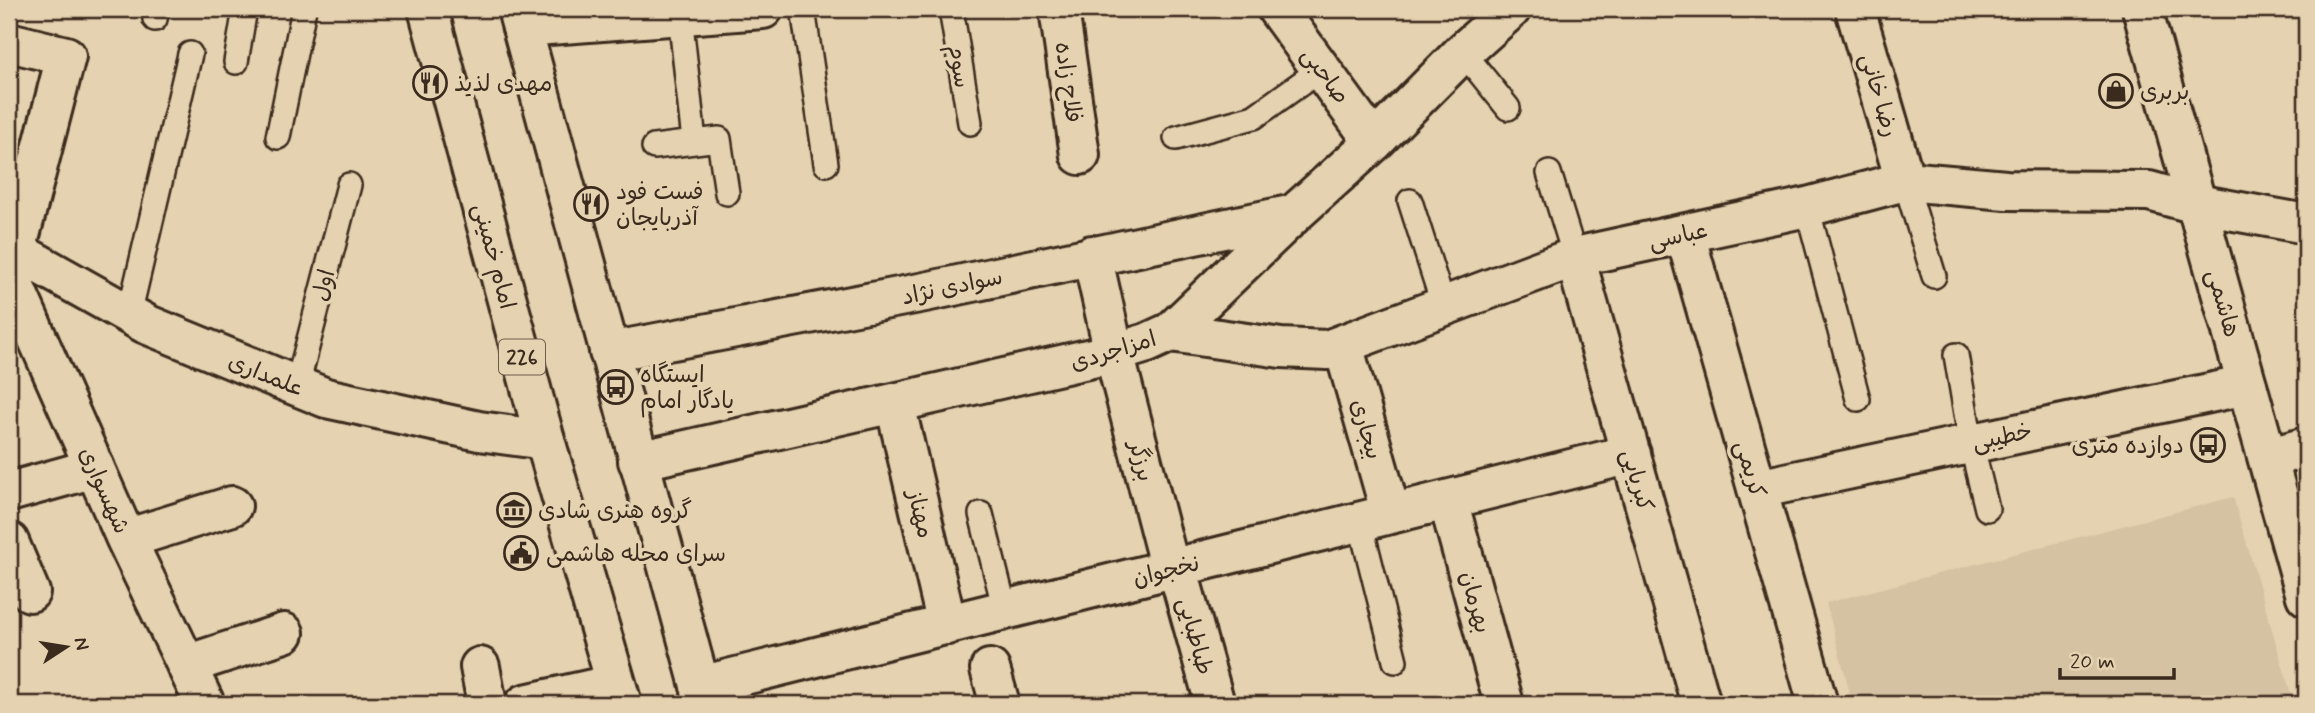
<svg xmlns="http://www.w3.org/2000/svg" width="2315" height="713" viewBox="0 0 2315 713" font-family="Mynerve,'Playpen Sans Arabic',sans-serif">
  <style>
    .built { fill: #d5c2a2 }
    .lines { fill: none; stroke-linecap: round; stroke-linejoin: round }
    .service-casing { stroke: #3b2a1e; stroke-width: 28 }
    .minor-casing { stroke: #3b2a1e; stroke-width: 44 }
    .secondary-casing { stroke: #3b2a1e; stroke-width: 44 }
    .primary-casing { stroke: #3b2a1e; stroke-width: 44 }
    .service { stroke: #e5d2b0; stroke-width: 23 }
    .minor { stroke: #e5d2b0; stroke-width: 38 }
    .secondary { stroke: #e5d2b0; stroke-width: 38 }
    .primary { stroke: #e5d2b0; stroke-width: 38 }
    .labels { text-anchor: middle; stroke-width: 7; stroke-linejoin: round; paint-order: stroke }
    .shield { fill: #e5d2b0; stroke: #6e5c4a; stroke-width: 2 }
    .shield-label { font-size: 21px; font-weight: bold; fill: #3b2a1e }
    .street-label { font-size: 23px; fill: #3b2a1e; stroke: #e5d2b0 }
    .poi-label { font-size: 23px; fill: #3b2a1e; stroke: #e5d2b0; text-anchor: start }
  </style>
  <rect width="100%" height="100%" fill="#e5d2b0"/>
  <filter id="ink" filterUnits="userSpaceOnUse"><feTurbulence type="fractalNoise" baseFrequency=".0143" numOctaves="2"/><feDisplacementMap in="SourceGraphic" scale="14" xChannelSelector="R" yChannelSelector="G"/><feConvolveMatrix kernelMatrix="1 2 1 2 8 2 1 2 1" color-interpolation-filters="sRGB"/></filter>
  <g filter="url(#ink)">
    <path class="built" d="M2233 497 2294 704H1853L1826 603Z"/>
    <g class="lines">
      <g class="service-casing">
        <path id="service" d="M803 9 826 164
          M951 9 970 123
          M680 15 694 141
          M155 19 157 9
          M1463 52 1508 108
          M236 62 245 9
          M278 137 304 9
          M1176 138 1254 117 1321 69
          M654 147 719 139 727 193
          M1549 173 1575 257
          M1905 181 1934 276
          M1410 201 1444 307
          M1807 207 1858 399
          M129 315 190 54
          M1956 355 1971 443 1987 509
          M297 386 349 185
          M981 514 1005 610
          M1360 522 1395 661"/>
      </g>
      <g class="minor-casing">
        <path id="minor" d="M1059 9 1080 155
          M1277 9 1374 142
          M1855 9 1905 181
          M522 27 763 9
          M9 42 66 56 16 251
          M1685 234 1818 704
          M9 247 146 324 326 398 479 431 545 440
          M1092 255 1114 353 1170 569
          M1575 257 1701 704
          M9 274 126 539 205 704
          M1171 332 1281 348 1327 350 1575 257 1807 207 1905 181 2006 190 2149 191 2196 204 2306 224
          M1343 345 1391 514
          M609 352 925 292 1294 214
          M895 404 947 625
          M2268 458 2306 447
          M638 461 1114 353 1147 343 1171 332 1294 214 1374 142 1463 52 1511 9
          M1757 489 2247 385
          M9 492 95 468
          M1448 500 1504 704
          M126 539 232 506
          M9 542 30 592
          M1177 567 1215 704
          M186 665 284 633
          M480 667 487 704
          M990 669 1000 704
          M700 686 1631 454
          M525 704 615 684"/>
      </g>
      <g class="secondary-casing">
        <path id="secondary" d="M2142 9 2306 596"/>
      </g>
      <g class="primary-casing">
        <path id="primary" d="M428 9 545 440 622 704
          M517 9 705 704"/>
      </g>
      <use href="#service" class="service"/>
      <use href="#minor" class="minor"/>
      <use href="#secondary" class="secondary"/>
      <use href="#primary" class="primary"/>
    </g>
  </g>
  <defs>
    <g id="restaurant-ring" transform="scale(1.75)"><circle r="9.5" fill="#e5d2b0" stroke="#3b2a1e" stroke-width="1.5"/><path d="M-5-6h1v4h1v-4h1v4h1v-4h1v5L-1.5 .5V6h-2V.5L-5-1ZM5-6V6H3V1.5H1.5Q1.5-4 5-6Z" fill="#3b2a1e"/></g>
    <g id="shop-ring" transform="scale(1.75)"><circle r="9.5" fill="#e5d2b0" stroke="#3b2a1e" stroke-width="1.5"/><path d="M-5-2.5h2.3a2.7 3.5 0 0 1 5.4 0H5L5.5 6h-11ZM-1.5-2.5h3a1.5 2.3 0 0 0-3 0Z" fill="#3b2a1e"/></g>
    <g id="bus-ring" transform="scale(1.75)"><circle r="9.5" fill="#e5d2b0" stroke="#3b2a1e" stroke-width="1.5"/><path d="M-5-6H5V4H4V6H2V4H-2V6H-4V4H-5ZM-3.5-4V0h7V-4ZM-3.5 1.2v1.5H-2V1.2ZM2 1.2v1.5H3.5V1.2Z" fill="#3b2a1e"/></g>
    <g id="museum-ring" transform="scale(1.75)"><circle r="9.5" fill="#e5d2b0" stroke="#3b2a1e" stroke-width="1.5"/><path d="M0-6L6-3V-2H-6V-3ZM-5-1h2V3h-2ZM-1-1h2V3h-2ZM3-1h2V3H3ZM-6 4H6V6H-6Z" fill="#3b2a1e"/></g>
    <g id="civic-ring" transform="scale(1.75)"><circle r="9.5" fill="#e5d2b0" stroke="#3b2a1e" stroke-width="1.5"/><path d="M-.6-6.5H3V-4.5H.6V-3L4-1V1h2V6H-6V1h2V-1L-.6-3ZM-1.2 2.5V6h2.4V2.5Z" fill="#3b2a1e"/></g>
  </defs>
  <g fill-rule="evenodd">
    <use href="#restaurant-ring" x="430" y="83"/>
    <use href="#shop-ring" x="2116" y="91"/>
    <use href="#restaurant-ring" x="591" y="204"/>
    <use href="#bus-ring" x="616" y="387"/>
    <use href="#bus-ring" x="2208" y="445"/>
    <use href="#museum-ring" x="514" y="510"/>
    <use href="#civic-ring" x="521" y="553"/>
  </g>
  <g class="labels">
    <rect class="shield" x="499" y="339.5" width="46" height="35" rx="5"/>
    <g class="shield-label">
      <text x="522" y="364">226</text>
    </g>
    <g class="street-label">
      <text transform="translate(960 66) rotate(81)" y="8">سوم</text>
      <text transform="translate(1326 75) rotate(54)" y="8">صاحبی</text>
      <text transform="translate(1069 82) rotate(82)" y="8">فلاح زاده</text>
      <text transform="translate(1880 95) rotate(74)" y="8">رضا خانی</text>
      <text transform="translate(1678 235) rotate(-12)" y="8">عباسی</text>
      <text transform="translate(495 256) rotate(75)" y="8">امام خمینی</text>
      <text transform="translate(323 285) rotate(-75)" y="8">اول</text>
      <text transform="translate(952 286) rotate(-12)" y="8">سوادی نژاد</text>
      <text transform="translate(2224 303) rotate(74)" y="8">هاشمی</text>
      <text transform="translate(1113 350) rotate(-17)" y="8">امزاجردی</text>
      <text transform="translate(266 374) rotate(22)" y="8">علمداری</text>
      <text transform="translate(1367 429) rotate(74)" y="8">بیجاری</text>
      <text transform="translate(2002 436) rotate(-12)" y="8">خطیبی</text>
      <text transform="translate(1142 461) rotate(76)" y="8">برزگر</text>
      <text transform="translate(1751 469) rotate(74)" y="8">کریمی</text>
      <text transform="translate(1638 480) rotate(74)" y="8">کبریایی</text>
      <text transform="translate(105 490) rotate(66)" y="8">شهسواری</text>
      <text transform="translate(921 514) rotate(77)" y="8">مهناز</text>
      <text transform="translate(1166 570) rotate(-14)" y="8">نخجوان</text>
      <text transform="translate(1476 602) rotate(75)" y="8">بهرمان</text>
      <text transform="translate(1196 636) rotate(75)" y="8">طباطبایی</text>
    </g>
    <g class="poi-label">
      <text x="454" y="91">مهدی لذیذ</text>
      <text x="2140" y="99">بربری</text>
      <text x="616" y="199">فست فود<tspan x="616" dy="26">آذربایجان</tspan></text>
      <text x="640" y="382">ایستگاه<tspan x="640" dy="26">یادگار امام</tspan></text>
      <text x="2184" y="453" text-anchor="end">دوازده متری</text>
      <text x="538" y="518">گروه هنری شادی</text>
      <text x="546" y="561">سرای محله هاشمی</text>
    </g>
  </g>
  <rect width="2315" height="713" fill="none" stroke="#e5d2b0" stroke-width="35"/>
  <rect x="18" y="18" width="2280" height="678" fill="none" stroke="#3b2a1e" stroke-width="2.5" filter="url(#ink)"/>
  <g transform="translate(66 647) rotate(78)" stroke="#e5d2b0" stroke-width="5" paint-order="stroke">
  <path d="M0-5L12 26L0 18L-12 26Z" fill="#3b2a1e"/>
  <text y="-10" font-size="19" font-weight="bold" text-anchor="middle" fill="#3b2a1e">N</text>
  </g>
  <path d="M2060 668v10h114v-10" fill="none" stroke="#3b2a1e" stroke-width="3.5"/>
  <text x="2070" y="668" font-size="21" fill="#3b2a1e" stroke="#e5d2b0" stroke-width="5" paint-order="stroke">20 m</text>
</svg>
